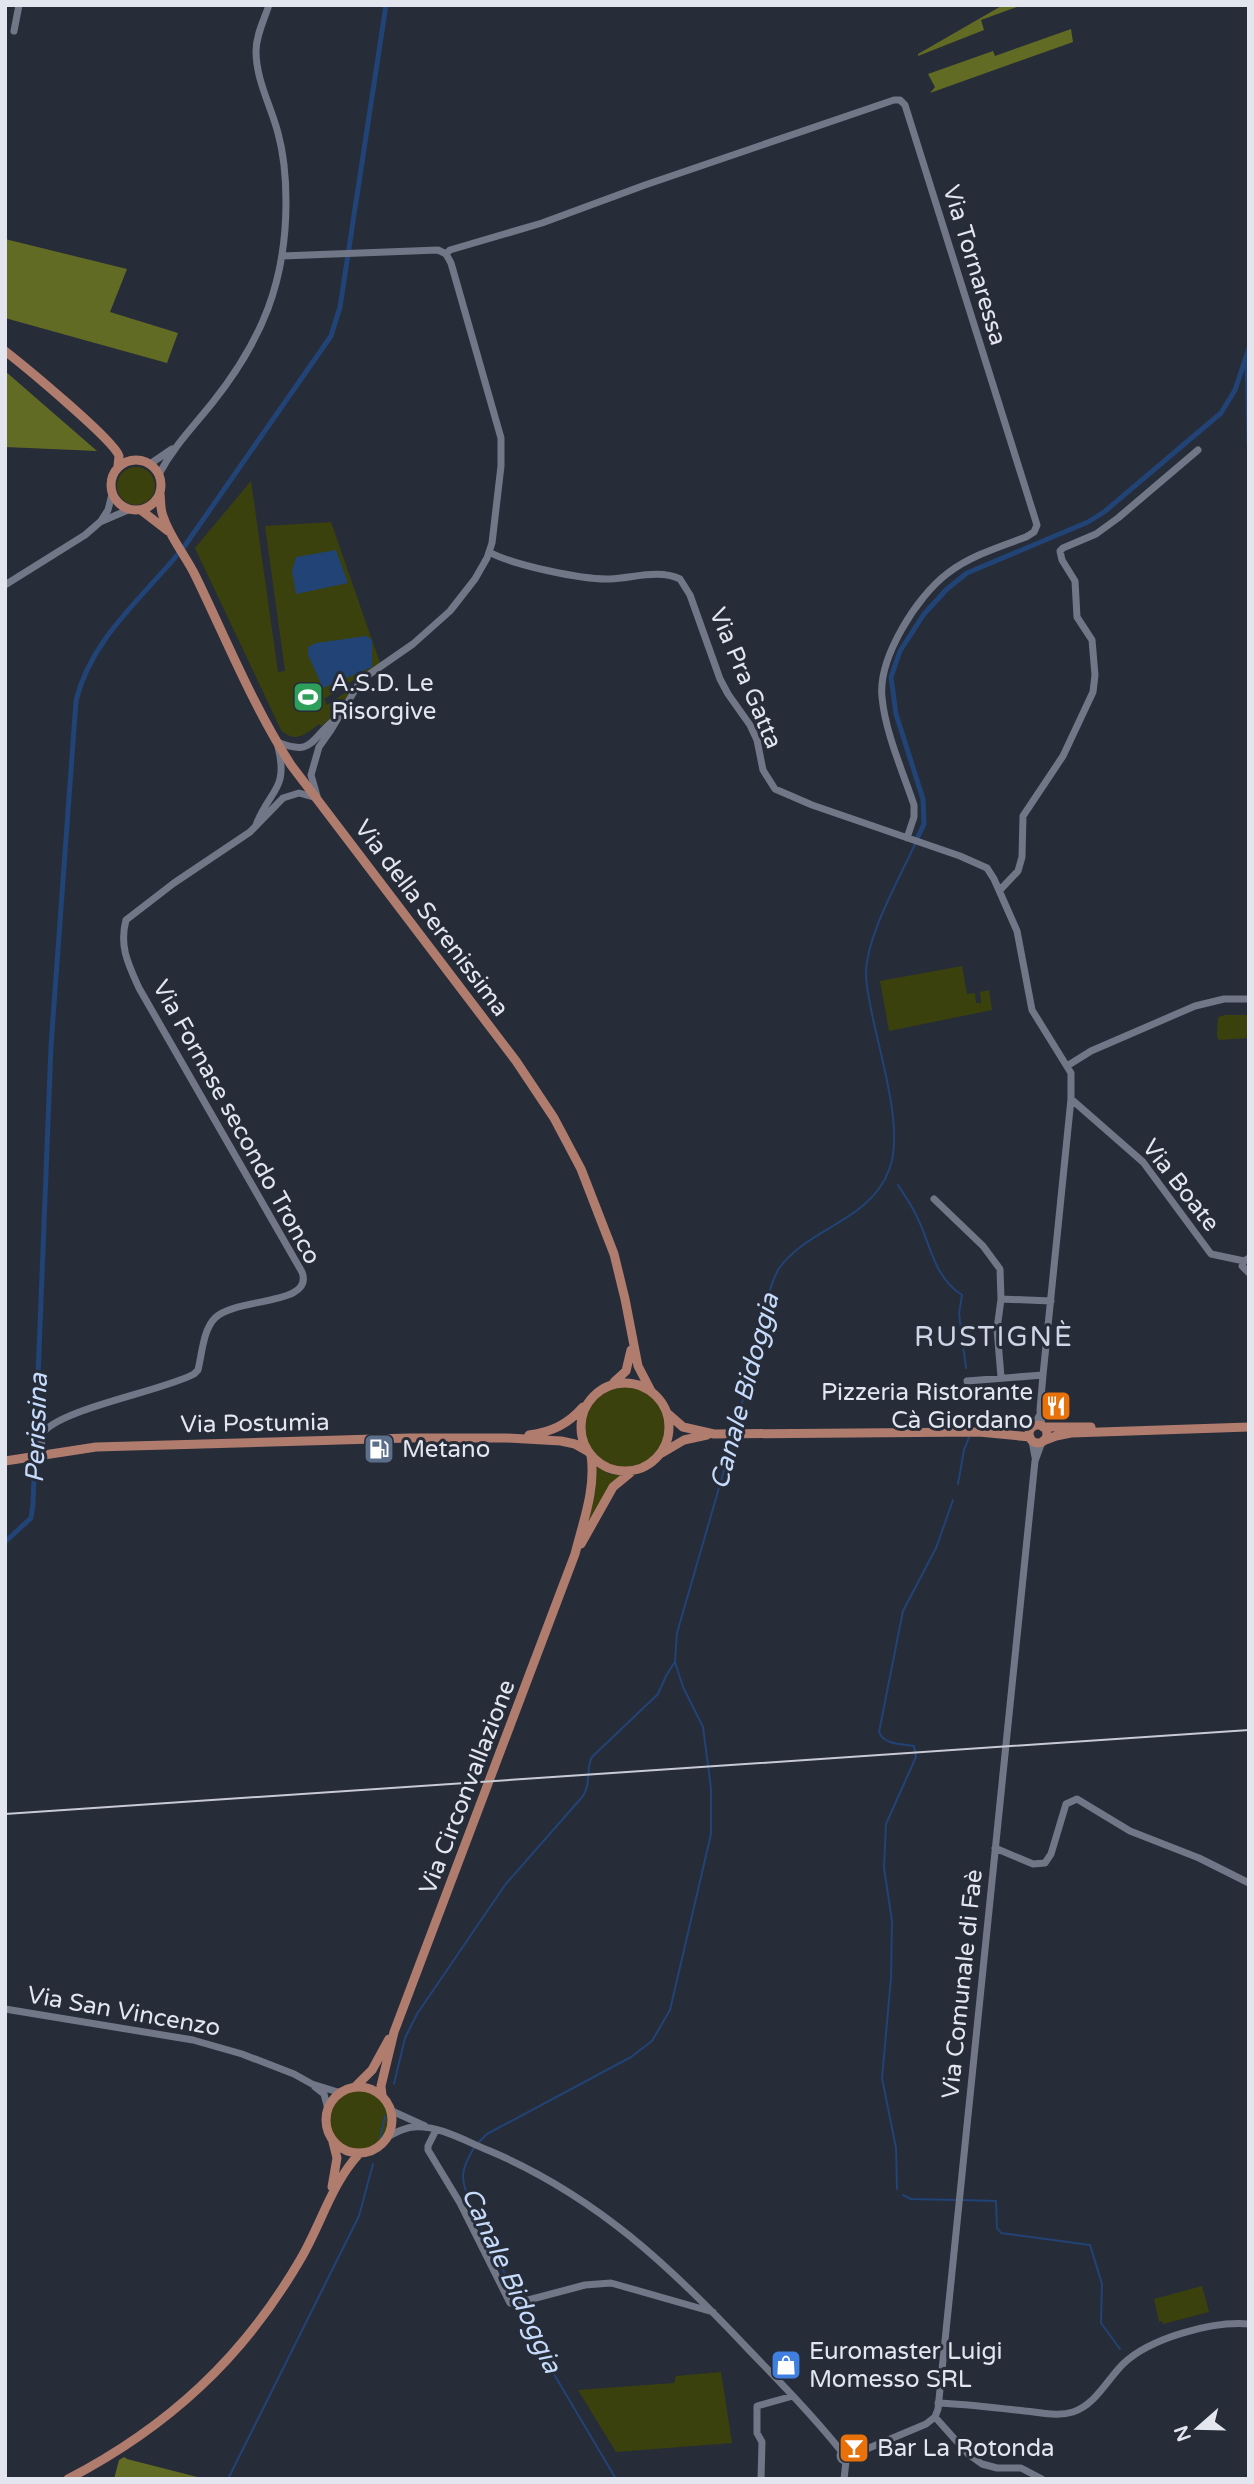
<svg xmlns="http://www.w3.org/2000/svg" width="1254" height="2484" viewBox="0 0 1254 2484" font-family="'Varela Round',sans-serif">
  <style>
    .green { fill: #3b410c }
    .forest { fill: #626b24 }
    .water { fill: #214375 }
    .lines { fill: none; stroke-linecap: round; stroke-linejoin: round }
    .stream { stroke: #214375; stroke-width: 2 }
    .canal { stroke: #214375; stroke-width: 5 }
    .minor { stroke: #717786; stroke-width: 7 }
    .major { stroke: #b07c6d; stroke-width: 9 }
    .rail { stroke: #c8cbd5; stroke-width: 2 }
    .labels { text-anchor: middle; stroke-width: 6; stroke-linejoin: round; paint-order: stroke }
    .street-label { font-size: 24px; fill: #e3e6ef; stroke: #272c39 }
    .poi-label { font-size: 24px; fill: #e3e6ef; stroke: #272c39; text-anchor: start }
    .water-label { font-size: 26px; font-style: italic; fill: #c6dbfb; stroke: #272c39 }
    .quarter-label { font-size: 28px; letter-spacing: 2px; fill: #cfd5e6; stroke: #272c39 }
  </style>
  <rect width="100%" height="100%" fill="#272c39"/>
  <path class="green" d="M117 486a19 19 0 1 1 38 0a19 19 0 1 1-38 0Z
    M251 481 278 672 285 671 265 526 331 522 380 663 324 699 327 705 355 686 331 718 321 726 319 724C306 734 295 744 281 730L195 548Z
    M962 966 967 994 975 993 976 1003H981L980 992 989 990 992 1010 889 1031 880 981Z
    M1225 1015H1249V1038L1219 1040 1217 1036 1218 1017Z
    M585 1427a40 40 0 1 1 80 0a40 40 0 1 1-80 0Z
    M595 1465 609 1474 620 1475 612 1484 582 1537Z
    M328 2120a31 31 0 1 1 62 0a31 31 0 1 1-62 0Z
    M1202 2286 1209 2312 1163 2324 1162 2321 1159 2322 1154 2299Z
    M721 2372 732 2443 616 2452 578 2390 674 2383 676 2376Z"/>
  <path class="forest" d="M1003 5H1022L981 20 984 30 918 56V54Z
    M1071 29 1073 42 930 93 935 87 928 74 993 51 995 56Z
    M5 239 127 269 110 312 178 333 167 363 5 318Z
    M5 371 97 451 5 447Z
    M124 2457 127 2459 205 2479H114L119 2460Z"/>
  <path class="water" d="M336 550 348 583 296 594 292 571 296 557Z
    M366 636 372 640V667L323 688 308 655V647L316 643Z"/>
  <g class="lines">
    <path class="stream" d="M898 1185C905 1196 913 1207 918 1219 931 1246 934 1277 962 1295L959 1314 966 1368
      M970 1421V1429
      M735 1431 771 1287C773 1280 776 1273 780 1267 810 1227 870 1221 889 1170 908 1122 869 1028 866 976 865 937 900 878 916 842
      M958 1484 964 1450 970 1435
      M394 2084 405 2038 417 2014 505 1885 583 1796C592 1781 585 1771 592 1757L658 1694 666 1676 674 1663
      M380 2138 385 2116
      M479 2142 487 2134 631 2057 652 2041 670 2010 711 1834V1788L703 1727 683 1687 675 1662 677 1633 734 1436
      M475 2146C470 2155 463 2166 463 2177 463 2199 507 2276 519 2301
      M897 2189 896 2148 882 2078 891 1978 892 1921 884 1868 886 1824 916 1757 914 1746C902 1744 884 1745 879 1732L903 1611 936 1548 953 1500
      M903 2195 911 2199 956 2200
      M962 2200 996 2201 997 2228 1001 2233 1090 2245 1102 2284 1101 2323 1120 2349
      M521 2306 535 2342 616 2479
      M228 2479 359 2216 373 2164"/>
    <path class="canal" d="M1247 360 1249 444
      M184 547 331 336 340 307 386 5
      M916 841 924 824 923 799 896 714 891 677 900 651 924 614 947 589 967 573 1088 522 1104 512 1221 413 1235 390 1249 348
      M5 1542 31 1518 33 1504 51 1046 76 701C90 641 140 600 178 554"/>
    <path class="minor" d="M14 31 19 5
      M446 254 450 250 542 223 645 185 894 100H900L905 105 1037 525 1034 532 1026 537C999 547 970 556 948 573 917 596 878 658 882 697 885 732 903 772 914 805V817L907 838
      M282 256 438 250 446 254 451 263 501 438V466L492 543 487 558 475 579 450 611 413 644 361 680 331 730 319 747 311 775 317 796
      M150 464 172 449
      M159 474C174 446 193 427 213 402 262 340 286 282 286 202 286 179 284 155 278 133 271 106 256 80 256 51 256 35 264 20 269 5
      M101 521 108 510 112 494
      M489 552C513 565 583 580 610 579 633 578 659 569 680 579L690 595 720 679 728 694 750 725 757 740 763 770 775 789 812 805 960 856 987 868 994 879 1017 931 1032 1010 1071 1073V1099L1043 1375 1040 1410 1042 1427
      M5 585 85 535 100 522 128 510
      M277 742C313 756 309 741 333 721
      M256 825C269 790 289 790 278 747
      M1000 890 1018 871 1022 857 1023 816 1063 756 1093 692 1095 675 1092 640 1077 617 1075 581 1062 560 1060 551 1063 548 1096 534 1118 518 1198 450
      M1067 1066 1091 1051 1195 1006 1224 999H1249
      M1071 1099 1143 1162 1211 1254 1244 1261
      M934 1199 983 1246 1000 1269 1001 1299 997 1329 1001 1377
      M1249 1258 1244 1261 1242 1266 1249 1273
      M1001 1299 1051 1301
      M967 1381 1043 1375
      M1034 1426 1040 1414
      M1032 1441 1035 1457
      M41 1456 42 1434C58 1409 163 1391 194 1374L198 1370C202 1354 203 1330 215 1318 236 1297 315 1306 302 1272L139 988C128 964 119 946 126 920L174 883 250 832 283 798 299 793 317 798
      M995 1848 1033 1864 1045 1863 1051 1854 1066 1804 1077 1799 1130 1831 1199 1858 1249 1883
      M5 2009 193 2040 242 2054 294 2074 312 2084 341 2093
      M315 2087 324 2094 328 2109
      M392 2111 425 2126
      M436 2130 428 2146V2150L460 2203 510 2303 513 2304 585 2285 611 2283 713 2312
      M389 2136C397 2132 405 2127 414 2127 439 2125 467 2142 490 2151 596 2196 671 2267 749 2350 781 2383 813 2416 842 2452
      M938 2403C967 2404 996 2408 1025 2411 1040 2412 1057 2417 1073 2412 1095 2405 1107 2380 1123 2364 1150 2338 1212 2321 1249 2324
      M935 2417 968 2454 982 2464 997 2468H1021L1042 2479
      M840 2456a5 5 0 1 1 10 0a5 5 0 1 1-10 0Z
      M850 2456 926 2424 935 2417 938 2409 1035 1461 1042 1442
      M761 2479 762 2442 757 2433V2406L793 2396
      M844 2479 846 2461"/>
    <path class="major" d="M5 351C23 365 114 440 119 456 119 457 118 465 118 467
      M111 485a25 25 0 1 1 50 0a25 25 0 1 1-50 0Z
      M160 494C161 501 160 509 163 516 170 538 186 556 196 577 227 641 253 706 291 765L516 1061 554 1118 581 1169 614 1254 625 1299 638 1366 651 1391
      M142 511 168 531
      M614 1382 626 1371 631 1350
      M581 1427a44 44 0 1 1 88 0a44 44 0 1 1-88 0Z
      M667 1413 683 1427 714 1434 979 1432 1030 1437
      M1029 1434a9 9 0 1 1 18 0a9 9 0 1 1-18 0Z
      M1043 1427H1091
      M529 1435C552 1432 568 1424 583 1407
      M1043 1441 1056 1436 1071 1433 1249 1427
      M662 1453 684 1440 707 1435
      M5 1461 96 1447 409 1438H506L561 1441 575 1444 589 1452
      M581 1544 613 1487 630 1473
      M326 2120a33 33 0 1 1 66 0a33 33 0 1 1-66 0Z
      M355 2087 372 2070 389 2039
      M382 2095 381 2086 394 2032 575 1554C583 1522 596 1489 591 1455
      M332 2187 337 2158 333 2142
      M68 2479C168 2427 243 2358 300 2260 321 2225 331 2184 359 2154"/>
    <path class="rail" d="M5 1814 1249 1730"/>
  </g>
  <defs>
    <g id="stadium-square" transform="scale(1.575)"><rect x="-9" y="-9" width="18" height="18" rx="4" fill="#2e9e5b" stroke="#272c39"/><path d="M0-5a6.5 5 0 1 0 0 10a6.5 5 0 1 0 0-10ZM-3.5-1.8h7v3.6h-7Z" fill="#fff"/></g>
    <g id="restaurant-square" transform="scale(1.575)"><rect x="-9" y="-9" width="18" height="18" rx="4" fill="#e8710a" stroke="#272c39"/><path d="M-5-6h1v4h1v-4h1v4h1v-4h1v5L-1.5 .5V6h-2V.5L-5-1ZM5-6V6H3V1.5H1.5Q1.5-4 5-6Z" fill="#fff"/></g>
    <g id="fuel-square" transform="scale(1.575)"><rect x="-9" y="-9" width="18" height="18" rx="4" fill="#5c6f8a" stroke="#272c39"/><path d="M-5.5-6h7V0h2V4h1.3V-2.5L3-4.5l.8-.8L6-3V5H2.5V1h-1V6h-7ZM-4.2-4.7v3.2H.2V-4.7Z" fill="#fff"/></g>
    <g id="shop-square" transform="scale(1.575)"><rect x="-9" y="-9" width="18" height="18" rx="4" fill="#3f7fe0" stroke="#272c39"/><path d="M-5-2.5h2.3a2.7 3.5 0 0 1 5.4 0H5L5.5 6h-11ZM-1.5-2.5h3a1.5 2.3 0 0 0-3 0Z" fill="#fff"/></g>
    <g id="bar-square" transform="scale(1.575)"><rect x="-9" y="-9" width="18" height="18" rx="4" fill="#e8710a" stroke="#272c39"/><path d="M-6-5H6L.8 .8V4.5H3.5V6h-7V4.5H-.8V.8Z" fill="#fff"/></g>
  </defs>
  <g fill-rule="evenodd">
    <use href="#stadium-square" x="308" y="697"/>
    <use href="#restaurant-square" x="1056" y="1406"/>
    <use href="#fuel-square" x="379" y="1449"/>
    <use href="#shop-square" x="786" y="2365"/>
    <use href="#bar-square" x="854" y="2448"/>
  </g>
  <g class="labels">
    <g class="street-label">
      <text transform="translate(975 265) rotate(73)" y="8">Via Tornaressa</text>
      <text transform="translate(746 678) rotate(67)" y="8">Via Pra Gatta</text>
      <text transform="translate(432 918) rotate(53)" y="8">Via della Serenissima</text>
      <text transform="translate(237 1122) rotate(61)" y="8">Via Fornase secondo Tronco</text>
      <text transform="translate(1181 1185) rotate(52)" y="8">Via Boate</text>
      <text transform="translate(255 1423) rotate(-1)" y="8">Via Postumia</text>
      <text transform="translate(467 1787) rotate(-69)" y="8">Via Circonvallazione</text>
      <text transform="translate(962 1984) rotate(-84)" y="8">Via Comunale di Faè</text>
      <text transform="translate(124 2011) rotate(10)" y="8">Via San Vincenzo</text>
    </g>
    <g class="poi-label">
      <text x="331" y="691">A.S.D. Le<tspan x="331" dy="28">Risorgive</tspan></text>
      <text x="1033" y="1400" text-anchor="end">Pizzeria Ristorante<tspan x="1033" dy="28">Cà Giordano</tspan></text>
      <text x="402" y="1457">Metano</text>
      <text x="809" y="2359">Euromaster Luigi<tspan x="809" dy="28">Momesso SRL</tspan></text>
      <text x="877" y="2456">Bar La Rotonda</text>
    </g>
    <g class="water-label">
      <text transform="translate(744 1391) rotate(-75)" y="9">Canale Bidoggia</text>
      <text transform="translate(36 1428) rotate(-88)" y="9">Perissina</text>
      <text transform="translate(512 2280) rotate(65)" y="9">Canale Bidoggia</text>
    </g>
    <g class="quarter-label">
      <text x="994" y="1346">RUSTIGNÈ</text>
    </g>
  </g>
  <rect width="1254" height="2484" fill="none" stroke="#e3e6ef" stroke-width="14"/>
  <g transform="translate(1198 2428) rotate(250)" stroke="#272c39" stroke-width="5" paint-order="stroke">
  <path d="M0-5L12 26L0 18L-12 26Z" fill="#e3e6ef"/>
  <text y="-10" font-size="19" font-weight="bold" text-anchor="middle" fill="#e3e6ef">N</text>
  </g>
</svg>
